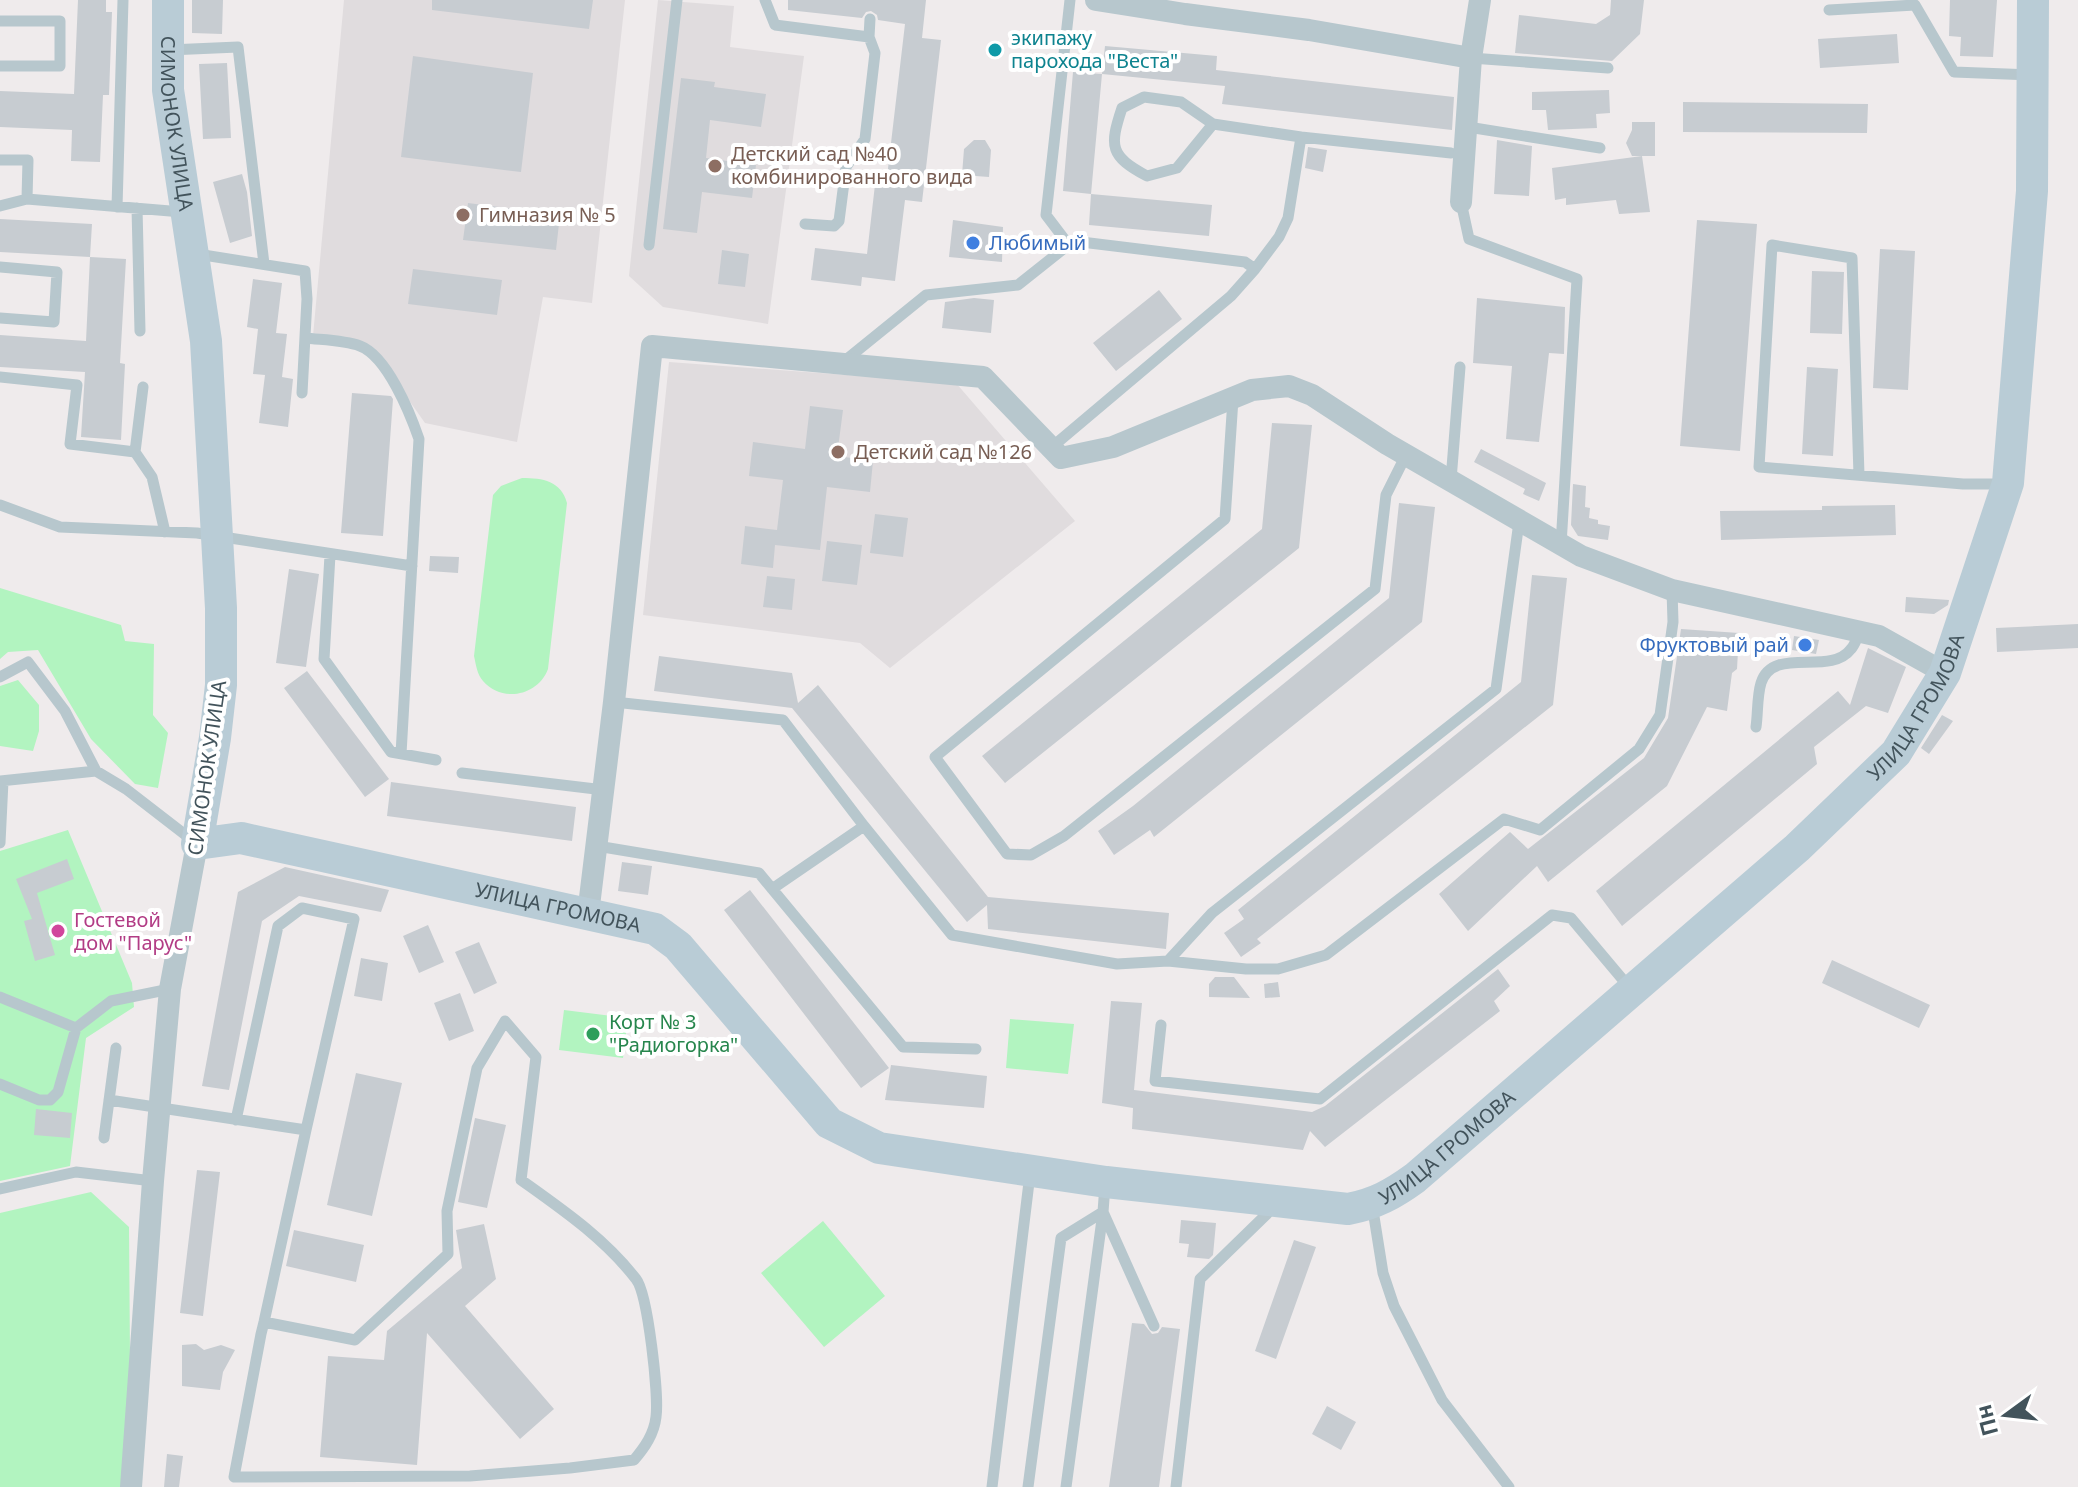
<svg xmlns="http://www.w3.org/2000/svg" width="2078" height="1487" viewBox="0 0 2078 1487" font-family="'Noto Sans',sans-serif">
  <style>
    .education { fill: #e0dcde }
    .green { fill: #b2f4c0 }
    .building { fill: #c7ccd1 }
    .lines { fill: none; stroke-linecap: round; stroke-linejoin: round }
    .lane { stroke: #b7c7cd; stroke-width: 11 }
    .street { stroke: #b7c7cd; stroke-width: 22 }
    .secondary { stroke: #b9ccd6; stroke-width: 32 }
    .culture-dot { fill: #0f9aa8; stroke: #fff; stroke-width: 3 }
    .education-dot { fill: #8d6e63; stroke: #fff; stroke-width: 3 }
    .shop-dot { fill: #3f7fe0; stroke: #fff; stroke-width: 3 }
    .hotel-dot { fill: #d1479c; stroke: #fff; stroke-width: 3 }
    .leisure-dot { fill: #2e9e5b; stroke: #fff; stroke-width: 3 }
    .labels { text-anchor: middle; stroke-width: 8; stroke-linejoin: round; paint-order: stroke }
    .culture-label { font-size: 20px; fill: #0d838f; stroke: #fff; text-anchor: start }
    .street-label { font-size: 20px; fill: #42535b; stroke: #fff }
    .education-label { font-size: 20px; fill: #785e54; stroke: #fff; text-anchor: start }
    .shop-label { font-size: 20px; fill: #366cbe; stroke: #fff; text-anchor: start }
    .hotel-label { font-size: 20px; fill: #b23c85; stroke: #fff; text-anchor: start }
    .leisure-label { font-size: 20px; fill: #27864d; stroke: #fff; text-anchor: start }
  </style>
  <rect width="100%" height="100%" fill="#efebec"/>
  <path class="education" d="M344 0H625L592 303 543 297 517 442 425 423 370 345 313 336Z
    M658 0 734 6 730 47 804 56 768 324 663 307 629 276Z
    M669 362 956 383 1075 521 890 668 860 643 643 615Z"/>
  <path class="green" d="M522 478C543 478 561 481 567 503L548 669C538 696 502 703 483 681 477 674 476 665 474 656L493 495 501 486Z
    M0 588 121 625 125 641 154 644 153 715 168 733 158 788 135 784 91 739 38 650 8 652 0 659Z
    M18 680 39 705V731L33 751 0 746V686Z
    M68 830 132 983 134 1007 86 1038 70 1166 0 1181V851Z
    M564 1010 628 1018 623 1058 559 1050Z
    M1010 1019 1074 1024 1068 1074 1006 1068Z
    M91 1192 129 1227 131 1487H0V1213Z
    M823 1221 885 1296 824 1347 761 1273Z"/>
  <path class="building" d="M78 0H106V12H112L109 95H103L100 162 71 161 72 130 0 127V91L74 94Z
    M192 0H223L222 34 192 33Z
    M432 0H593L589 29 432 10Z
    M788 0H926L922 38 941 40 922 202 905 200 895 281 862 277 861 286 811 280 815 248 867 254 876 176 887 177 905 24 878 20 877 15 871 11 866 12 862 18 788 10Z
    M1611 0H1644L1640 34 1612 61 1515 53 1519 15 1596 24 1610 15Z
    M1950 0H1997L1993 57 1960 56 1961 37 1949 36Z
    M1897 34 1899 63 1820 68 1818 39Z
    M1105 46 1217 56 1216 70 1454 97 1452 130 1222 104 1225 86 1102 74Z
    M413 56 533 73 521 172 401 157Z
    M227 63 231 138 203 139 199 64Z
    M1073 72 1102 74 1091 194 1063 191Z
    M681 78 715 82 714 87 766 94 761 127 710 120 706 158 756 165 752 198 702 192 697 233 663 229Z
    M1609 90 1610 113 1596 114 1597 128 1548 130 1546 110H1532V92Z
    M1683 102 1868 104 1867 133 1683 132Z
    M1632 122H1655V156H1632L1626 143 1632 130Z
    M974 140H985L991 150 989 177 962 175 964 149Z
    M1497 140 1532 146 1529 196 1494 194Z
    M1308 147 1327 150 1323 172 1305 168Z
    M1642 156 1650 212 1619 214 1616 200 1566 205V198L1555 200 1552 168Z
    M242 174 247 192 252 236 230 243 213 182Z
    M1091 194 1212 205 1209 236 1089 225Z
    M468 203 560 215 556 250 463 240Z
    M0 219 92 224 90 257 0 252Z
    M953 220 1003 227 1002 262 949 257Z
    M1697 220 1757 224 1740 451 1680 446Z
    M1880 249 1915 251 1908 390 1873 388Z
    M722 250 749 254 745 287 718 284Z
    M90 257 126 259 120 363 125 364 121 440 81 437 85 372 0 367V335L86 341Z
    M413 269 502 280 497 315 408 304Z
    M1812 271 1844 272 1842 334 1810 333Z
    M253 279 282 283 276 333 287 334 282 377 293 379 288 427 259 423 265 375 253 374 258 329 247 327Z
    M1159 290 1182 319 1116 371 1093 343Z
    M974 298 994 300 991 333 942 328 945 302Z
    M1477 298 1565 307 1564 354 1549 353 1539 442 1506 439 1512 366 1473 363Z
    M1807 367 1838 369 1833 456 1802 454Z
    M352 393 391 396 393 399 383 536 341 533Z
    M810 406 843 410 837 456 873 461 870 492 827 487 820 550 775 545 773 568 741 564 745 526 777 530 783 480 749 476 753 442 805 449Z
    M1272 423 1312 425 1299 548 1005 783 982 756 1262 529Z
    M1481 449 1546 483 1539 501 1523 494 1525 489 1474 462Z
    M1573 484 1586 486 1585 507 1590 508 1589 518 1598 520V524L1610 526 1608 540 1578 536 1571 525Z
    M1399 503 1435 507 1422 622 1154 837 1150 830 1114 855 1098 831 1133 806 1389 598Z
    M1895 505 1896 535 1721 540 1720 511 1822 510V506Z
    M875 514 908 518 903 557 870 553Z
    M827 541 862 545 857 585 822 581Z
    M430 556 459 557 458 573 429 571Z
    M289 569 319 574 306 667 276 663Z
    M1532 575 1567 578 1553 705 1257 939 1261 943 1241 957 1224 933 1244 919 1238 910 1521 682Z
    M767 576 795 579 792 610 763 607Z
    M1906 597 1949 600 1948 605 1934 614 1905 612Z
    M2078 624V648L1997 652 1996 628Z
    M1681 629 1739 633 1737 669 1732 673 1727 711 1707 707 1667 786 1548 882 1537 866 1468 931 1439 894 1510 832 1528 849 1644 758 1668 718Z
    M1794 636 1819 640 1816 654 1792 650Z
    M1868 648 1906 667 1888 713 1866 706 1814 747 1817 764 1622 926 1596 891 1838 691 1850 705Z
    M659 656 792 673 798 703 818 685 988 897 1169 913 1166 949 988 929 987 905 967 922 792 708 654 691Z
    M307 671 389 779 365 797 284 688Z
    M1942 715 1953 721 1929 754 1921 748Z
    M391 782 576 807 572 841 387 816Z
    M67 859 74 879 37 893 55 955 35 961 24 921 32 919 16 879Z
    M622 862 652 866 648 895 618 891Z
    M285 867 389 890 381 912 299 896 262 921 229 1090 202 1086 238 892Z
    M750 890 889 1068 861 1088 724 910Z
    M428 925 444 962 419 973 403 936Z
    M479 942 497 983 474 994 455 952Z
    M361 958 388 963 382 1001 354 996Z
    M1832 960 1930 1005 1919 1028 1822 983Z
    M1498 969 1510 986 1494 1001 1500 1011 1325 1147 1310 1131 1303 1150 1132 1129 1133 1108 1102 1103 1111 1001 1142 1003 1134 1090 1312 1112 1325 1106Z
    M1215 977H1234L1250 998 1209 997V984Z
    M1278 982 1280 997 1265 998 1264 984Z
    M460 993 474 1031 449 1041 434 1003Z
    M891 1065 987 1076 984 1108 885 1100Z
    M356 1073 402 1083 372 1216 327 1205Z
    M36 1109 72 1113 70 1138 34 1135Z
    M475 1118 506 1125 487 1208 458 1202Z
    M197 1170 220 1172 203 1316 180 1313Z
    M1181 1220 1216 1223 1213 1255 1209 1259 1187 1257 1189 1244 1179 1243Z
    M484 1224 496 1279 465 1306 554 1409 520 1439 427 1333 417 1465 320 1457 328 1356 384 1360 387 1331 462 1268 456 1230Z
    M294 1230 364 1245 356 1282 286 1266Z
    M1294 1240 1316 1247 1276 1359 1255 1351Z
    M1132 1323 1144 1324 1152 1334 1158 1333 1162 1327 1180 1329 1159 1487H1109Z
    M196 1344 204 1350 221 1345 235 1350 223 1372 220 1390 182 1386V1345Z
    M1327 1406 1356 1422 1341 1450 1312 1434Z
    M167 1454 183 1456 179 1487H164Z"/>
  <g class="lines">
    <path class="lane" d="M765 0 775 25 869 37 875 53 865 139 846 167 839 221 834 226 805 224
      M1829 10 1915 5 1954 72 2032 75
      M0 21H60V66H0
      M869 37 870 19
      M169 50 238 47 264 264
      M1471 58 1608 68
      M1213 124 1177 168 1147 176C1110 156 1109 147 1122 108L1144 97 1181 102 1213 124 1301 137 1288 218 1279 237 1255 269
      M1468 127 1600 148
      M1301 137 1451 153
      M0 160H28L27 199
      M1461 202 1469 239 1577 279 1561 545
      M0 206 27 199 182 212
      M117 207 123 0
      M137 208 140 331
      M649 245 677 0
      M197 254 305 271 307 299 302 393
      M0 267 57 272 54 322 0 318
      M305 338C322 340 344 340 360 346 387 356 410 413 419 439L401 754
      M842 363 926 295 1018 285 1062 250 1065 240
      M0 377 77 385 70 444 135 452
      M143 387 135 452 152 477 165 532
      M1233 399 1225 519 935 757 1007 854 1031 855 1064 836 1375 589 1386 495 1406 455
      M1052 447 1231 296 1255 269 1245 262 1065 240 1046 215 1070 0
      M1859 475 1852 258 1772 245 1759 467 1963 484H2004
      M1451 480 1460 367
      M0 505 60 527 197 533 412 566
      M1519 522 1496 689 1212 913 1168 961 1246 969H1278L1326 955 1504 819 1540 830 1639 749 1660 715 1673 622 1672 590
      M330 555 324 659 391 752 436 760
      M0 677 28 662 65 711 96 771
      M614 702 783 720 864 826
      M1756 727C1758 713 1757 696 1761 683 1773 645 1830 677 1851 649 1855 645 1857 637 1860 632
      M462 773 604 790
      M0 781 96 771 126 789 192 840
      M0 843 3 781
      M597 846 759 873 903 1047 976 1049
      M772 889 864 826 952 935 1117 964 1168 961
      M0 997 76 1028 111 1001 170 989
      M1161 1025 1155 1081 1320 1099 1552 915 1571 918 1629 987
      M0 1084 39 1100H50L58 1092 76 1028
      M109 1100 306 1130 264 1322 261 1334 234 1477 470 1476 570 1468 634 1460C645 1447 654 1434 656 1417 659 1396 648 1294 636 1279 604 1238 563 1210 521 1180L536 1057 505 1021 477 1068 447 1211 448 1254 355 1340 264 1322
      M236 1120 278 926 302 908 354 919 306 1130
      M104 1138 116 1048
      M1105 1185 1103 1212 1154 1326
      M0 1189 76 1172 153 1181
      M1372 1204 1383 1273 1394 1306 1442 1400 1509 1487
      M992 1487 1030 1174
      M1028 1487 1061 1238 1103 1212 1066 1487
      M1176 1487 1200 1279 1273 1208"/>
    <path class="street" d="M1096 0 1185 14 1309 30 1471 58 1461 202
      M1471 58 1480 0
      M588 914 614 702 652 346 983 377 1061 458 1113 447 1252 390 1289 386 1312 395 1387 444 1581 556 1672 590 1879 636 1945 673
      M131 1487 153 1181 170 989 197 844"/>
    <path class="secondary" id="s1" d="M168 0V90L206 341 221 608V685L215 738 197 844 241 838 655 929 678 946 829 1123 879 1148 1106 1182 1348 1209C1375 1204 1393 1194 1415 1178L1797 848 1896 753 1945 673 2008 483 2032 191 2033 0"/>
  </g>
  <circle class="culture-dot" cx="995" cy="50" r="8"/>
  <g class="education-dot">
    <circle cx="715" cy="166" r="8"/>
    <circle cx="463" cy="215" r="8"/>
    <circle cx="838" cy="452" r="8"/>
  </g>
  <g class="shop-dot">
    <circle cx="973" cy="243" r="8"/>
    <circle cx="1805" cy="645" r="8"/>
  </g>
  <circle class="hotel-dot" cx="58" cy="931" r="8"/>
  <circle class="leisure-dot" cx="593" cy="1034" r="8"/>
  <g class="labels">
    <g class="culture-label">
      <text x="1011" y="45">экипажу<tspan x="1011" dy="23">парохода "Веста"</tspan></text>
    </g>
    <g class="street-label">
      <text dy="7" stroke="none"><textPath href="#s1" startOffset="124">СИМОНОК УЛИЦА</textPath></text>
      <text dy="7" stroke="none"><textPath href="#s1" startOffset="2874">УЛИЦА ГРОМОВА</textPath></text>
      <text transform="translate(207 768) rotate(-82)" y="7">СИМОНОК УЛИЦА</text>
      <text dy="7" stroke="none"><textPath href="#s1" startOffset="1218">УЛИЦА ГРОМОВА</textPath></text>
      <text dy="7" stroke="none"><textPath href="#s1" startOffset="2226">УЛИЦА ГРОМОВА</textPath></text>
    </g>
    <g class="education-label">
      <text x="731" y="161">Детский сад №40<tspan x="731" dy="23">комбинированного вида</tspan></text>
      <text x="479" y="222">Гимназия № 5</text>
      <text x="854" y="459">Детский сад №126</text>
    </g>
    <g class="shop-label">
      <text x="989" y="250">Любимый</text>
      <text x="1789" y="652" text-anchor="end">Фруктовый рай</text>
    </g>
    <g class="hotel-label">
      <text x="74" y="927">Гостевой<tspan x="74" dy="23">дом "Парус"</tspan></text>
    </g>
    <g class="leisure-label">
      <text x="609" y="1029">Корт № 3<tspan x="609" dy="23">"Радиогорка"</tspan></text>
    </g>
  </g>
  <g transform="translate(2006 1415) rotate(255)" stroke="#ffffff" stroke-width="6" paint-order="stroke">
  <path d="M0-6L14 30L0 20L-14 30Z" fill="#42535b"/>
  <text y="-12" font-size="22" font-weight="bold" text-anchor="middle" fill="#42535b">Пн</text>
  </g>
</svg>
